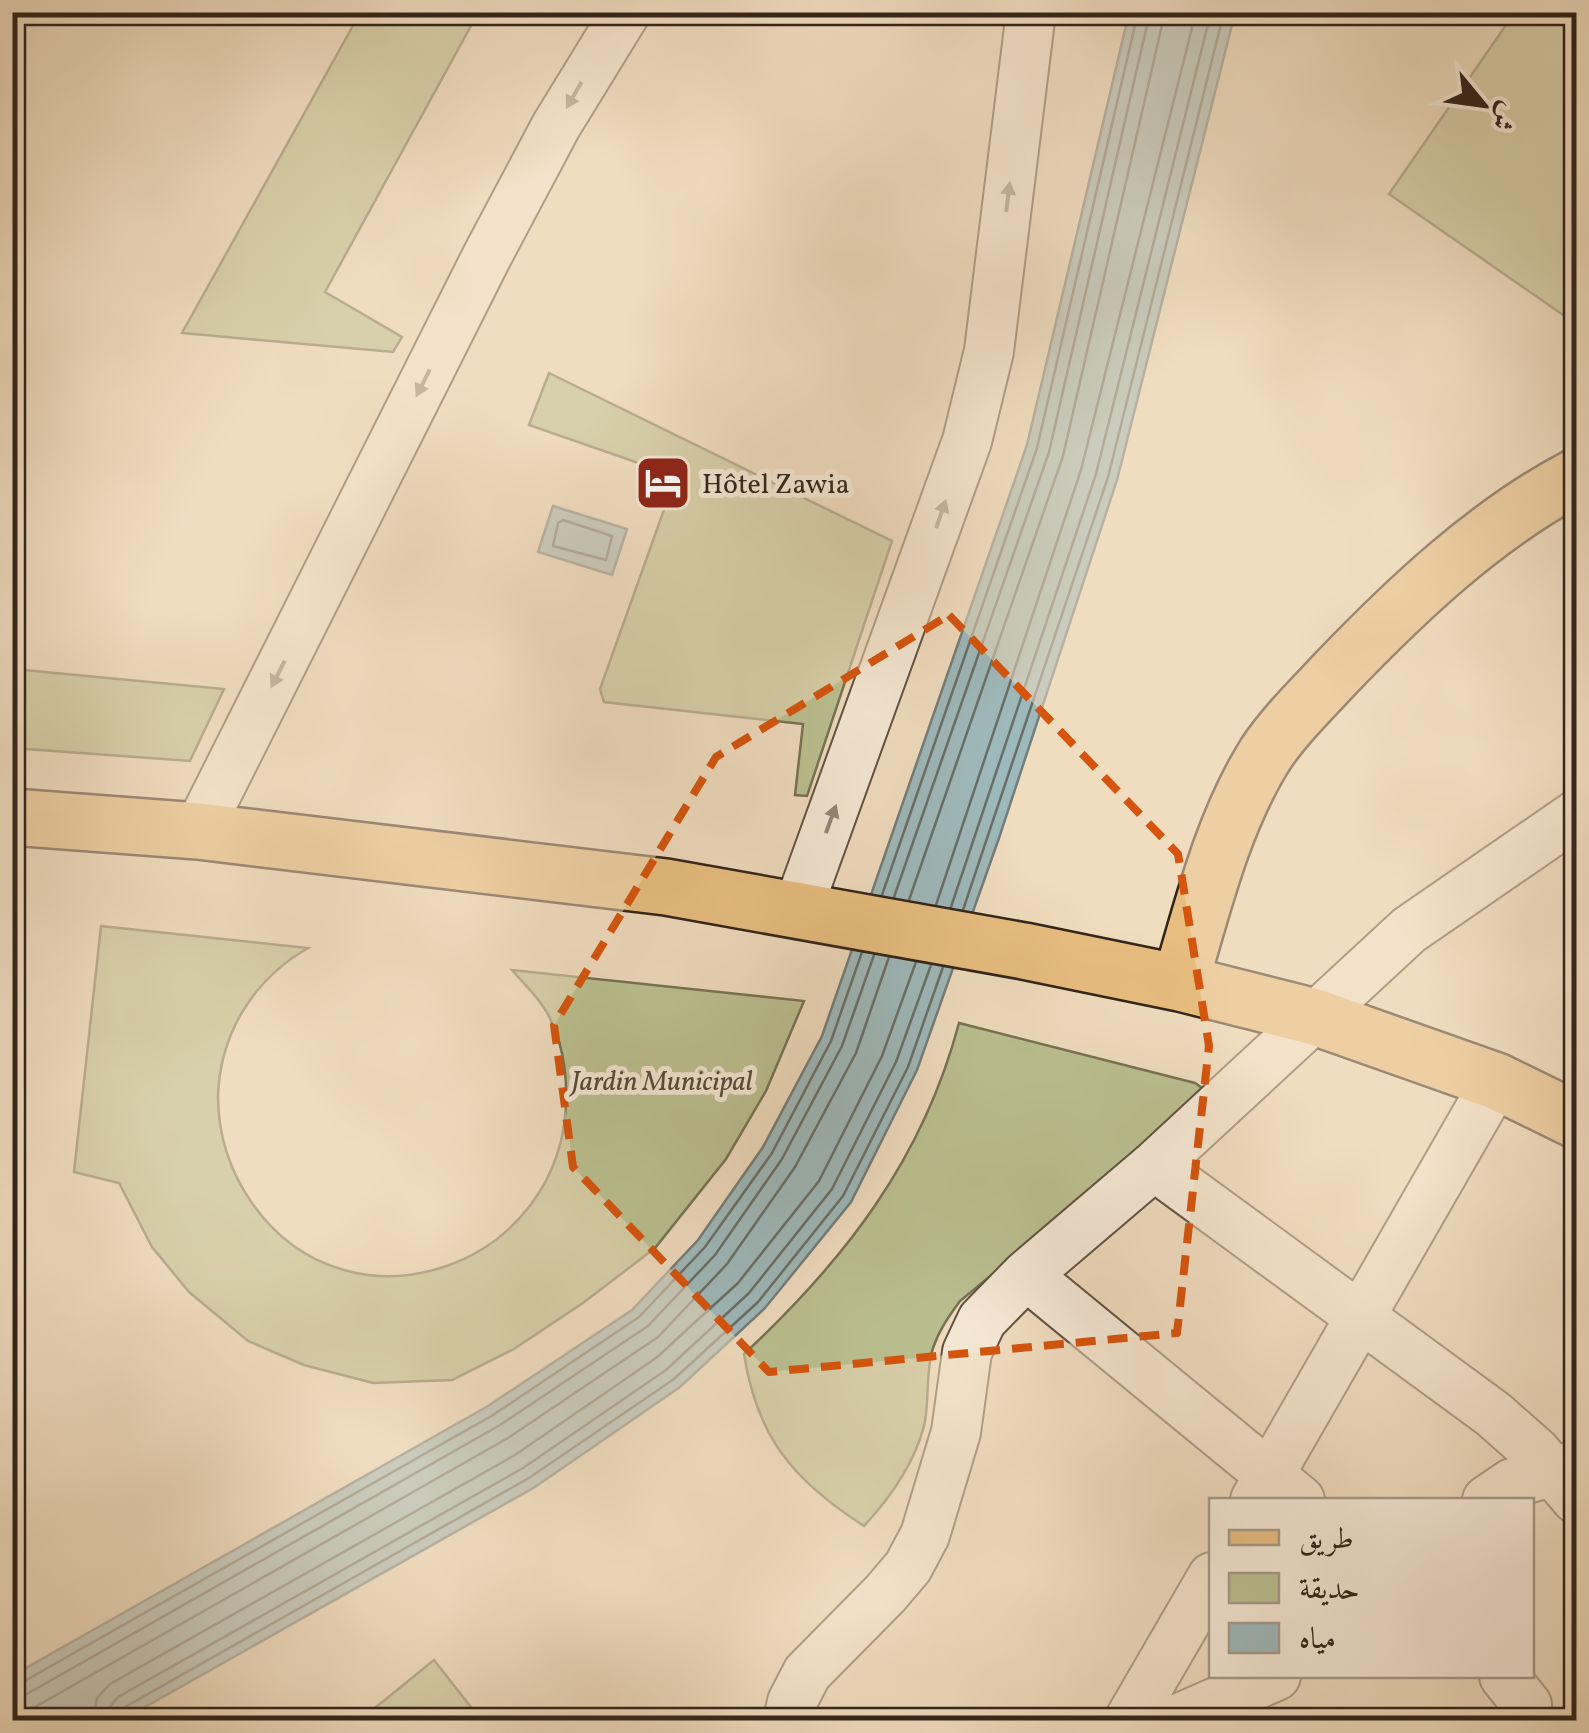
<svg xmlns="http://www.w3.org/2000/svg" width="1589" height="1733" viewBox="0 0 1589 1733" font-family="Vollkorn,Amiri,serif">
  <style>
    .green { fill: #bbc091; stroke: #767256; stroke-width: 2.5 }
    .water { fill: #9eb9bb; stroke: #737d7b; stroke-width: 2.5 }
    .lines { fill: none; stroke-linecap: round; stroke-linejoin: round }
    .shore { stroke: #686e6a; stroke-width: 2.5 }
    .minor-casing { stroke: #625243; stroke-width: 52 }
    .major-casing { stroke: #32241a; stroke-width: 60 }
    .minor { stroke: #f5e8d5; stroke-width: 48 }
    .major { stroke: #e8be80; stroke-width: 55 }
    .oneway { fill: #948678 }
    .marked { fill: none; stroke: #d6540d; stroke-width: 8; stroke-dasharray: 20 12; stroke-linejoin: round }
    .labels { text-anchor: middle; stroke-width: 10; stroke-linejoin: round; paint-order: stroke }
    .poi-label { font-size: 28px; fill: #32241a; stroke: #f5e8d5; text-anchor: start }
    .park-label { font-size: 28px; font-style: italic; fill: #544b38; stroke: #f5e8d5 }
  </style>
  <rect width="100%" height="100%" fill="#f0dcbf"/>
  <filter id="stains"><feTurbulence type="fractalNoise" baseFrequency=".002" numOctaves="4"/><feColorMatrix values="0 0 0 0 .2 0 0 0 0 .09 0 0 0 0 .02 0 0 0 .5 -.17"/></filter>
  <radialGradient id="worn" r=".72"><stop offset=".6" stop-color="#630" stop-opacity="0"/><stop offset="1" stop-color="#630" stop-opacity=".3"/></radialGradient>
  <path class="green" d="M1515 12 1576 13V324L1389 194Z
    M360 13H478L325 292 402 337 393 352 182 333Z
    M549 373 892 541 807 796 795 795 803 724 604 702 600 689 676 476 529 425Z
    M13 669 224 689 190 761 13 748Z
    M101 926 308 948C254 979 220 1033 218 1096 218 1136 229 1170 252 1203 350 1343 564 1267 566 1099 567 1070 561 1036 546 1011 537 996 523 983 512 970L804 1001 766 1091 726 1159 655 1248 583 1303 514 1349 452 1380 373 1383 304 1365 248 1341 189 1292 152 1247 119 1183 74 1172Z
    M959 1023 1195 1083 1202 1088 1203 1095 1198 1104 960 1301C949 1316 939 1330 933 1348 925 1372 930 1401 924 1426 914 1464 890 1498 864 1526 794 1481 757 1438 744 1354 845 1260 923 1159 959 1023Z
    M434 1660 481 1720H360Z"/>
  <path class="water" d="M1129 13H1235L1117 480 999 838 917 1070 851 1202 765 1308 680 1387 535 1487 122 1720H13L12 1676 488 1406 632 1310 698 1240 763 1147 822 1036 1027 445Z
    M553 506 627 529 612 575 538 552Z"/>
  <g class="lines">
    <path class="shore" d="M563 520 612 536 606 560 553 546 558 523Z
      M882 895 1037 448 1138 12
      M894 897 1049 452 1150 12
      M909 900 1063 456 1165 12
      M936 905 1081 470 1196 12
      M951 907 1096 474 1211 12
      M963 910 1108 477 1224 12
      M12 1684 21 1683 493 1415 639 1317 705 1247 772 1153 831 1041 862 952
      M12 1697 27 1694 500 1425 648 1326 715 1255 782 1159 842 1046 874 955
      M12 1712 35 1707 508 1438 658 1337 727 1264 795 1167 856 1053 889 957
      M92 1720 97 1698 110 1684 515 1455 656 1358 738 1283 819 1181 882 1056 916 962
      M107 1720 109 1708 118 1697 523 1468 666 1370 749 1293 832 1189 896 1062 931 965
      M119 1720 125 1707 529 1478 674 1379 758 1302 843 1196 908 1067 943 967"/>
    <g class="minor-casing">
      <path id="minor" d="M198 831 487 256 556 126 626 12
        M797 911 967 441 989 351 1031 12
        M1154 1166 1493 1414 1536 1452 1576 1499
        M1026 1275 1300 1500
        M1255 1500 1496 1081
        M1487 1500 1512 1483 1576 1465
        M1504 1676 1527 1705 1528 1720
        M788 1720 792 1702 807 1673 885 1594 908 1567 925 1535 956 1432 967 1352 982 1320 1026 1275 1154 1166 1409 930 1576 815
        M1129 1720 1212 1577
        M1175 1720 1276 1676"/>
    </g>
    <g class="major-casing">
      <path id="major" d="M12 817 198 831 666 887 1024 951 1180 983 1315 1017 1496 1081 1576 1120
        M1180 983C1203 906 1222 824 1265 755 1284 726 1312 699 1335 674 1406 600 1485 525 1576 477"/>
    </g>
    <use href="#minor" class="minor"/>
    <use href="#major" class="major"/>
  </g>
  <defs><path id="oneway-solid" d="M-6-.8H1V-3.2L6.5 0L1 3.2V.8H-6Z" transform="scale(2.5)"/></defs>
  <g class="oneway">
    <use href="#oneway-solid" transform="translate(574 95) rotate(120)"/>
    <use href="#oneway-solid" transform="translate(1008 197) rotate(-83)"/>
    <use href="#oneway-solid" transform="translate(423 383) rotate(117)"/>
    <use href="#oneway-solid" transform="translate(941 514) rotate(-71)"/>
    <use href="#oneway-solid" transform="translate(278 674) rotate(117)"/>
    <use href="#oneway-solid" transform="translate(831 819) rotate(-70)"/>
  </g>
  <path d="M0 0H1589V1733H0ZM949 615 1178 854 1209 1046 1177 1333 769 1372 573 1167 554 1025 716 757Z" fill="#f0dcbf" fill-opacity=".55" fill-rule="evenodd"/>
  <path class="marked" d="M949 615 1178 854 1209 1046 1177 1333 769 1372 573 1167 554 1025 716 757Z"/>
  <defs>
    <g id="hotel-square" transform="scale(2.875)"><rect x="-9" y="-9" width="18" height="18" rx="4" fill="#8f2418" stroke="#f5e8d5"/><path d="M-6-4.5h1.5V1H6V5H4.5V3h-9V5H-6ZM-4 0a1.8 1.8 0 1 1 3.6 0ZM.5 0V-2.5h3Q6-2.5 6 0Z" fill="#fff"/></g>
  </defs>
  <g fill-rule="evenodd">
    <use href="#hotel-square" x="663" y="483"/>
  </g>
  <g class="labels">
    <g class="poi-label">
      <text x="702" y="493">Hôtel Zawia</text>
    </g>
    <g class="park-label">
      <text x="662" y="1090">Jardin Municipal</text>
    </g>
  </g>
  <rect width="1589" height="1733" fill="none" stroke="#f0dcbf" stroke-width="50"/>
  <rect x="15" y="15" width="1559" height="1703" fill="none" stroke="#32241a" stroke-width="5"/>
  <rect x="25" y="25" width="1539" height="1683" fill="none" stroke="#32241a" stroke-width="2.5"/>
  <rect x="1209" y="1498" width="325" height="180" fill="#f5e8d5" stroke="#a79a8a" stroke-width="2.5"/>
  <rect x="1229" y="1530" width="50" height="15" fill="#e8be80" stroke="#a79a8a" stroke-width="2.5"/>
  <text x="1299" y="1548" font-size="30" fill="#32241a">طريق</text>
  <rect x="1229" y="1573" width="50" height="30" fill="#bbc091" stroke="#a79a8a" stroke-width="2.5"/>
  <text x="1299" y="1598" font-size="30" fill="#32241a">حديقة</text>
  <rect x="1229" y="1623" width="50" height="30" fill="#9eb9bb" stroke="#a79a8a" stroke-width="2.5"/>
  <text x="1299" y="1648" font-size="30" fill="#32241a">مياه</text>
  <g transform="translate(1484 105) rotate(119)" stroke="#f5e8d5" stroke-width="8" paint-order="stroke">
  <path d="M0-8L18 38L0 25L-18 38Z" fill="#32241a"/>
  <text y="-15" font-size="28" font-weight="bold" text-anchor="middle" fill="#32241a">ش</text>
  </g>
  <rect width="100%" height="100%" filter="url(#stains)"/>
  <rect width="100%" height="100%" fill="url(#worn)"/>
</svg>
